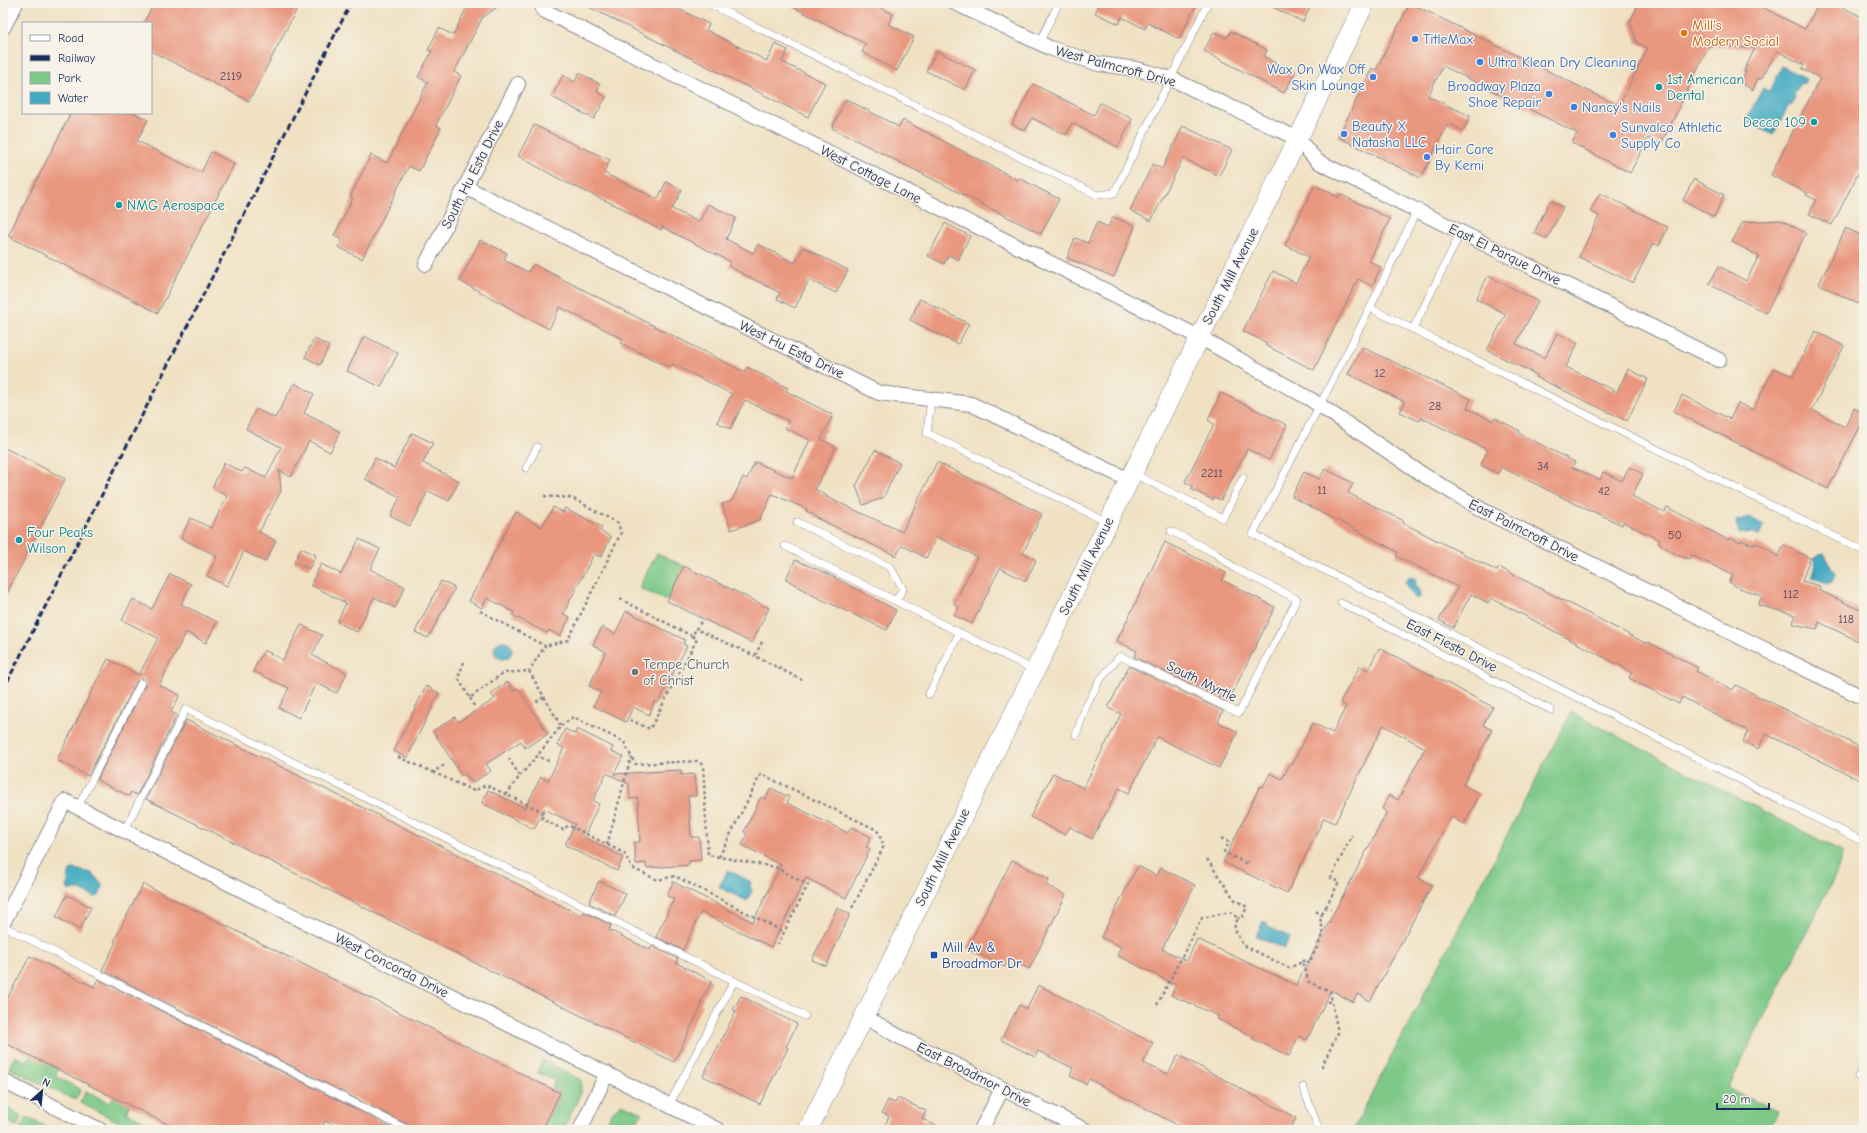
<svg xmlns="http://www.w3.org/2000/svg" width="1867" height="1133" viewBox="0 0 1867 1133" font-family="'Comic Neue',sans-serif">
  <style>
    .green { fill: #7ec987; stroke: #4c7c72 }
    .water { fill: #42aac2; stroke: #2e6c90 }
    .building { fill: #e9977f }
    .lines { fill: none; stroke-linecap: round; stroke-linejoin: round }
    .lane-casing { stroke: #868890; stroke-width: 8 }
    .street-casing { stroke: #868890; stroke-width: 16 }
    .secondary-casing { stroke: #868890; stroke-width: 20 }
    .path { stroke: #868890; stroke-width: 2.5; stroke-dasharray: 3 3; stroke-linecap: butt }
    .lane { stroke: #fff; stroke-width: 7 }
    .street { stroke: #fff; stroke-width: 14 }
    .secondary { stroke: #fff; stroke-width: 19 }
    .rail { stroke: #1b2f5e; stroke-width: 3; stroke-dasharray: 6 3; stroke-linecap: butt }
    .food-dot { fill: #e8710a; stroke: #f7f3e8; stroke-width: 1.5 }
    .shop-dot { fill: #3f7fe0; stroke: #f7f3e8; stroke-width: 1.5 }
    .culture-dot { fill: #0f9aa8; stroke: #f7f3e8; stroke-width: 1.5 }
    .worship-dot { fill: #6b7280; stroke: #f7f3e8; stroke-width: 1.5 }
    .transit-dot { fill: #1a4fb4; stroke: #f7f3e8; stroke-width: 1.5 }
    .labels { text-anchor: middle; stroke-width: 3; stroke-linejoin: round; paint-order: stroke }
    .number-label { font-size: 12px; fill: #4e4966 }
    .food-label { font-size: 14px; fill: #c56008; stroke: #f7f3e8; text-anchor: start }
    .shop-label { font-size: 14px; fill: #366cbe; stroke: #f7f3e8; text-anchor: start }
    .street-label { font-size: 14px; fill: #1b2f5e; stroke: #f7f3e8 }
    .culture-label { font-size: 14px; fill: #0d838f; stroke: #f7f3e8; text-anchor: start }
    .worship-label { font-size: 14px; fill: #5b616d; stroke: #f7f3e8; text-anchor: start }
    .transit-label { font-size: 14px; fill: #164399; stroke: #f7f3e8; text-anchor: start }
  </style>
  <rect width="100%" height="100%" fill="#f7f3e8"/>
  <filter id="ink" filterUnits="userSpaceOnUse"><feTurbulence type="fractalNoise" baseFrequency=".025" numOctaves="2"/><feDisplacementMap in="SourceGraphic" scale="8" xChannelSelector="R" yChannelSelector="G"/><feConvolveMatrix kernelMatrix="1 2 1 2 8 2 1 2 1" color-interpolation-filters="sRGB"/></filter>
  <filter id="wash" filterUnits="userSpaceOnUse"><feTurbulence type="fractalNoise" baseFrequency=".012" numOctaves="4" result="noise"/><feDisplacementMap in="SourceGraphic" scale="16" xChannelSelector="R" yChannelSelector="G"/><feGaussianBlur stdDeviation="0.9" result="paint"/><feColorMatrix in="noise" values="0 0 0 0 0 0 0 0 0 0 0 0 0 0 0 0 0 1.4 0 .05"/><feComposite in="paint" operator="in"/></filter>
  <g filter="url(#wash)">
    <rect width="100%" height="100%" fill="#f0e1c3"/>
    <path class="green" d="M657 553 684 566 667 601 639 588Z
      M1571 712 1843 852 1837 872 1728 1088 1778 1112 1769 1130H1353Z
      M89 1007 55 1076 81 1090 75 1100 9 1068 15 1056 27 1062 30 1055Z
      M160 1043 126 1112 152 1125 149 1130H136L80 1103 86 1091 110 1103 113 1097Z
      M543 1060 581 1080V1093L563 1130H542L560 1093 552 1088 555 1080 537 1072Z
      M622 1104 642 1113C631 1133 626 1130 603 1130L612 1112Z
      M3 1105 22 1115 17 1126 3 1119Z
      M26 1117 52 1130 20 1129Z"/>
    <path class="water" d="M1782 66 1806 79 1804 84 1800 83 1794 95 1796 97 1791 106 1789 105 1773 135 1745 121 1763 88 1768 91 1771 89Z
      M1749 517 1764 525 1759 535 1751 532 1739 534 1736 521Z
      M1824 553 1835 574 1832 582 1829 583 1812 578 1815 569 1814 559 1819 554Z
      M1410 576 1417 580 1415 582 1421 596 1418 599 1413 597 1405 583 1406 579Z
      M494 650a9 9 0 1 1 18 0a9 9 0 1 1-18 0Z
      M74 869 92 873 103 886 99 896 95 897 80 890H68L67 886 70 870Z
      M728 870 751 882 750 886 752 891 747 901 719 887Z
      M1263 921 1267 923 1266 926 1290 937 1284 949 1256 936Z"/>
    <g id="blocks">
      <path class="building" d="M154 3H300L249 101 151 51V23H144Z
        M469 3H503L483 17 454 72 461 76 436 125 441 128 419 171 409 166 362 259 338 247 342 240 334 236 353 198 350 197 371 155 387 163 428 82 418 77 432 51 428 50 439 28 453 35Z
        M581 3H667L709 24 706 30 767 61 775 44 788 50 782 62 825 83 808 117Z
        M785 3H872L893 14 888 24 914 37 897 71 862 52 866 44Z
        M1094 3H1197L1179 39 1148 23 1145 29 1122 17 1119 24 1095 13 1099 5Z
        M1264 3H1312L1303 22Z
        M1410 3 1619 106 1648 48 1637 43 1630 22 1639 3H1754L1805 29 1819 3H1834L1864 18V162L1832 225 1809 214 1816 200 1806 195 1807 193 1771 175 1820 78 1802 69 1804 65 1777 51 1761 79 1758 78 1753 90 1741 83 1746 72 1744 71 1755 48 1709 46 1661 144 1648 138 1630 173 1572 143 1577 133 1443 66 1428 96 1470 116 1463 131 1448 123 1421 178 1338 137 1372 68 1376 70Z
        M1231 31 1267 50 1264 57 1295 73 1284 93 1204 51 1214 32 1227 38Z
        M937 51 975 70 965 90 926 71Z
        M579 73 600 84 597 92 606 97 594 119 552 97 563 75 575 82Z
        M1033 84 1094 115 1100 103 1132 119 1118 147 1072 123 1066 135 1032 118 1025 131 1012 124Z
        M846 99 899 127 903 120 1018 180 1019 178 1059 199 1041 234 832 128Z
        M71 113H134L148 120 137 141 201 173 211 152 234 164 158 313 8 236Z
        M534 125 581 148 582 147 610 160 604 173 658 199 666 182 682 190 672 209 699 222 708 204 736 218 726 239 753 253 758 244 795 263 803 247 848 270 836 293 809 280 795 308 777 299 780 293 728 266 731 262 662 227 661 230 625 211 626 210 565 182 518 156Z
        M1183 126 1232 150 1219 176 1183 158 1151 221 1130 210 1153 164 1162 169Z
        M1694 179 1724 195 1714 217 1683 200Z
        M1315 185 1338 197 1340 194 1390 219 1369 261 1381 267 1372 286 1358 279 1314 370 1265 345 1267 343 1243 331 1273 271 1296 283 1309 257 1285 245Z
        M1600 193 1668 227 1659 246 1653 243 1633 283 1579 257 1599 216 1590 211Z
        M1550 200 1563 207 1547 239 1534 233Z
        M1113 217 1135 226 1114 277 1067 258 1075 238 1088 243 1097 222 1108 227Z
        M1781 220 1806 233 1766 313 1709 284 1719 266 1746 281 1759 256 1732 242 1743 222Z
        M945 223 970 236 958 260 948 255 944 264 928 256Z
        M1846 228 1864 237V307L1819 284Z
        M480 240 507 253 504 260 528 272 533 264 744 372 747 367 788 388 786 391 833 415 821 439 836 447 815 489 827 496V497L902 532 937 462 1042 514 1023 553 1036 560 1026 581 1000 568 972 624 954 615 959 607 954 604 977 557 937 537 926 558 902 545 896 556 813 516 814 515 806 511 807 509 772 494 760 520 731 530 722 504 732 501 743 477 747 479 755 462 792 478 810 440 785 428 789 421 745 400 730 429 717 422 732 394 672 364 670 368 621 343 623 339 560 307 549 329 460 281Z
        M1488 276 1538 301 1516 344 1545 358 1557 333 1578 343 1566 367 1617 392 1628 369 1648 379 1627 421 1536 377 1537 375 1487 350 1506 314 1476 299Z
        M920 299 969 324 958 344 910 320Z
        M1815 331 1844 346 1812 410 1845 427 1854 408 1864 413V419L1828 489 1674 411 1682 395 1730 419 1738 403 1753 410 1774 368 1793 376Z
        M364 336 398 353 381 387 347 371Z
        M314 339 329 346 320 365 305 357Z
        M1362 347 1471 399 1467 408 1493 421 1495 418 1520 431 1518 433 1575 462 1572 467 1600 480 1603 472 1622 481 1629 467 1643 474 1632 496 1664 512 1667 507 1728 540 1729 538 1740 542 1741 540 1754 545 1755 543 1764 546 1778 557 1784 545 1810 558 1802 581 1820 586 1819 590 1864 612V644L1819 622 1817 629 1793 624 1795 615 1758 605 1762 596 1739 588 1729 582 1733 575 1691 555 1689 559 1677 555 1659 543 1660 540 1623 522 1622 525 1592 511V512L1501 467 1498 474 1481 465 1488 450 1422 418 1419 421 1400 412 1405 402 1348 374Z
        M294 383 314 394 304 413 340 432 330 452 309 441 291 477 279 470 281 491 259 532 276 541 265 562 244 551 227 586 207 576 217 556 181 538 191 518 211 528 227 496 212 488 224 463 242 472 245 468 266 478 281 447 246 429 256 409 275 418Z
        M1221 393 1287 425 1269 460 1247 449 1221 500 1214 497 1213 500 1191 489 1193 486 1185 482 1214 424 1208 420Z
        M412 433 433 443 423 463 459 481 449 501 428 491 410 526 390 516 400 497 365 479 375 458 394 468Z
        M3 447 65 479 3 601Z
        M875 450 900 463 883 498 863 505 856 486Z
        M1325 469 1353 483 1348 493 1404 521 1403 523 1497 571 1499 567 1647 644 1648 642 1698 668 1696 671 1733 690 1736 685 1864 749V782L1766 734 1758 749 1743 741 1748 731 1682 697 1679 704 1629 678 1632 672 1491 598 1488 603 1471 594 1453 628 1439 620 1458 587 1396 556 1398 552 1292 497 1304 472 1319 479Z
        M553 507 563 512 565 508 602 527 600 531 611 537 601 557 594 554 563 614 570 617 560 636 549 630 547 633 512 615 514 612 487 598 482 608 469 601 516 512 542 527Z
        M359 539 380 549 370 569 405 587 395 608 374 597 357 632 337 622 346 603 311 585 321 564 341 574Z
        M1165 542 1226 573 1222 580 1275 607 1228 702 1134 657 1137 651 1117 641Z
        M301 548 316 555 309 569 294 562Z
        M795 560 826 573 896 610 887 630 812 595 786 579Z
        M684 566 769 608 752 643 667 601Z
        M170 574 191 584 181 604 217 622 206 643 186 632 159 685 180 695 171 712 177 715 137 795 131 792 129 796 97 780 145 685V681L143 678 137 681 88 776 57 760 108 659 139 675 158 638 122 620 133 599 152 609Z
        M441 581 455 588 428 638 415 632Z
        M626 611 685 640 683 644 687 646 658 703 655 701 649 715 633 707 626 722 593 706 601 692 589 686 606 652 593 645 602 627 615 634Z
        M301 625 322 635 312 655 347 673 337 693 316 683 299 718 279 708 289 688 253 671 264 650 283 660Z
        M1379 648 1493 707 1483 725 1492 730 1463 785 1480 794 1464 824 1451 817 1418 878 1432 885 1370 1001 1357 994 1353 1002 1331 990 1307 1040 1299 1036 1289 1056 1253 1039 1254 1037 1217 1019 1218 1016 1171 995 1176 985 1117 955 1121 947 1101 937 1138 866 1157 876 1161 868 1195 885 1162 949 1187 961 1197 939 1296 985 1387 812 1382 809 1389 795 1398 800 1425 748 1383 725 1335 823 1324 818 1287 893 1223 862 1260 786 1263 787 1270 773 1282 779 1290 764 1292 765 1313 723 1333 733 1346 706 1340 702 1360 666 1368 670Z
        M1129 666 1223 711 1218 722 1238 732 1219 768 1157 737 1129 793 1119 788 1092 839 1070 827 1065 835 1030 817 1053 773 1083 788 1121 714 1108 708Z
        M508 682 514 691 518 688 548 734 525 748 521 741 486 764 491 771 472 783 465 773 462 776 433 731 455 717 458 722 495 699 491 693Z
        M426 686 439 693 407 758 394 751Z
        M186 720 582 916 584 912 611 925 609 930 650 950 652 946 678 959 676 963 712 981 700 1004 702 1005 674 1062 146 799Z
        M565 729 575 734 577 729 613 747 611 751 623 756 614 774 681 770V775L694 774 696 796H688L691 837H699L701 860 689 861V865L646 868V863L636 864 634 842H640L638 798 630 799 629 784 606 773 593 801 599 804 584 837 623 857 617 871 565 845 575 824 544 809 534 829 482 803 488 790 525 808 541 777 548 781 564 748 557 745Z
        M771 788 789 797 787 803 848 833 851 827 871 837 866 847 870 849 846 898 806 878 771 947 701 912 683 950 656 937 674 899 667 896 673 882 753 922 781 865 742 845 747 834 744 832 761 797 765 799Z
        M1012 860 1049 879 1046 885 1066 895 1029 969 1009 959 1005 967 967 948Z
        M599 881 626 894 615 916 589 903Z
        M143 884 560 1093 542 1130H413L410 1126 102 970 116 942 114 941Z
        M67 895 91 907 80 930 56 917Z
        M837 908 850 914 826 966 812 960Z
        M30 956 94 987 98 979 397 1130H343L325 1121 321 1130H179L3 1042V1006Z
        M1038 985 1153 1043 1143 1063 1168 1074 1178 1055 1296 1118 1290 1130H1187L1089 1079 1086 1084 1070 1076 1073 1068 1038 1051 1035 1057 1001 1040 1019 1005 1027 1009Z
        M741 996 797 1024 786 1047 788 1048 760 1104 703 1076 736 1011 733 1010Z
        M898 1098 926 1111 922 1119 946 1130H883L889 1116 882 1113 888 1100 895 1103Z"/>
    </g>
  </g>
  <g filter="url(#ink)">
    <use href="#blocks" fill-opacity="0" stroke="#868890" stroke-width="1"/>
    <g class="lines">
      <g class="lane-casing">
        <path id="lane" d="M708 3 1097 195 1114 193 1208 3
          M1039 43 1059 3
          M1370 308 1417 210
          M1413 329 1461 232
          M931 399 927 433 1107 522
          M526 468 537 447
          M1134 474 1223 518 1243 478
          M785 546 896 601 903 589 890 567 797 522
          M1864 551 1370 308 1253 534 1864 842
          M896 601 1034 670
          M1341 603 1551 710
          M929 694 959 634
          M1076 735 1085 709 1099 681 1120 656 1239 713 1297 599 1236 569 1215 553 1171 531
          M78 807 141 683
          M124 831 186 709 805 1016
          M3 926 408 1130
          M1864 1065 1858 1077 1864 1081
          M1303 1087 1319 1130
          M669 1105 734 981"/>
      </g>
      <g class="street-casing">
        <path id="street" d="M955 3 1050 48 1099 64 1137 69 1172 79 1298 139 1317 161 1719 360
          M543 10 1199 337 1310 399 1425 476 1484 511 1864 698
          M3 28 16 3
          M465 187 879 393 971 404 1129 480
          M426 264 518 84
          M3 923 65 801 718 1130
          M864 1016 896 1035 1085 1130
          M3 1081 100 1130
          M580 1130 607 1073
          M981 1130 1002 1089"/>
      </g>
      <g class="secondary-casing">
        <path id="secondary" d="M808 1130 1365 3"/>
      </g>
      <path class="path" d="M544 496 572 498 618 523 621 533 568 640 545 646
        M620 599 692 636 696 629
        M480 611 545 646 529 671
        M701 622 696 629 755 656
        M762 642 755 656 802 680
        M464 662 458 678 470 698 503 673 529 671
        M529 671 561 726 537 756
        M470 698 474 706
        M536 702 544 697
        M630 720 650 729 697 639 692 636
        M561 726 573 717 624 742 635 764 697 761 703 765 708 855 775 867 808 885 778 944
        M398 757 433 772 446 764
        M433 772 474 791 486 785 543 812 542 819 564 830 568 825 624 853 632 868 658 880 675 876 784 932
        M520 776 537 756 551 762
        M506 795 520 776 509 759
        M1221 838 1229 842 1224 852 1247 864 1248 861
        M607 845 631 757
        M719 857 761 774 877 830 884 846 851 910
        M1207 859 1234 899 1247 907 1242 918H1238
        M1326 907 1339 882 1331 878 1352 835
        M1322 914 1326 907 1331 909
        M1302 962 1304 960 1309 963 1324 934 1320 918 1322 914 1315 911
        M1327 1002 1332 1001
        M1157 1005 1202 918 1230 912 1238 918 1234 928 1243 945 1289 968 1302 962 1309 982 1330 991 1338 1033 1321 1068"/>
      <use href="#lane" class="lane"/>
      <use href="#street" class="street"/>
      <use href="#secondary" class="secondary"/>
      <path class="rail" d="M3 690 351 3"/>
    </g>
  </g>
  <circle class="food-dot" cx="1684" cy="33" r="4"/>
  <g class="shop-dot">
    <circle cx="1415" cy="39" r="4"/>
    <circle cx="1480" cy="62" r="4"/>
    <circle cx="1373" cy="77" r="4"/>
    <circle cx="1549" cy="94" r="4"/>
    <circle cx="1574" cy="107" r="4"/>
    <circle cx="1344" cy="134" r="4"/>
    <circle cx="1613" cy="135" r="4"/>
    <circle cx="1427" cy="157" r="4"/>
  </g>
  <g class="culture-dot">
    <circle cx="1659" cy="87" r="4"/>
    <circle cx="1814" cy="122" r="4"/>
    <circle cx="119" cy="205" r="4"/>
    <circle cx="19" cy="540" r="4"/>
  </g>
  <circle class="worship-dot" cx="635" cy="672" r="4"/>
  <rect class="transit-dot" x="930" y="951" width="8" height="8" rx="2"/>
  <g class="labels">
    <g class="number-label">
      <text x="231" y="80">2119</text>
      <text x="1380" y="377">12</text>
      <text x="1435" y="410">28</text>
      <text x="1543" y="470">34</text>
      <text x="1212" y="477">2211</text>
      <text x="1322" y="494">11</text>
      <text x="1604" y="495">42</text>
      <text x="1675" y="539">50</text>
      <text x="1791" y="598">112</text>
      <text x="1846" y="623">118</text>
    </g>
    <g class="food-label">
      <text x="1692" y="30">Mill's<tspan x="1692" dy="16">Modern Social</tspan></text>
    </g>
    <g class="shop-label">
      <text x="1423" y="44">TitleMax</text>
      <text x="1488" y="67">Ultra Klean Dry Cleaning</text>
      <text x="1365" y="74" text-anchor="end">Wax On Wax Off<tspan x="1365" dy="16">Skin Lounge</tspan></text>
      <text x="1541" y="91" text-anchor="end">Broadway Plaza<tspan x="1541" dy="16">Shoe Repair</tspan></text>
      <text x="1582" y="112">Nancy's Nails</text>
      <text x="1352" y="131">Beauty X<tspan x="1352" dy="16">Natasha LLC</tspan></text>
      <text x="1621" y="132">Sunvalco Athletic<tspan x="1621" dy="16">Supply Co</tspan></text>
      <text x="1435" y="154">Hair Care<tspan x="1435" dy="16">By Kemi</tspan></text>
    </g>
    <g class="street-label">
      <text transform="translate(1116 66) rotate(15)" y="5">West Palmcroft Drive</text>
      <text transform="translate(472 174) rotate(-63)" y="5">South Hu Esta Drive</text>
      <text transform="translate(871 174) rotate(27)" y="5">West Cottage Lane</text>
      <text transform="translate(1505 254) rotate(26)" y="5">East El Parque Drive</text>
      <text transform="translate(1230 276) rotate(-63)" y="5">South Mill Avenue</text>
      <text transform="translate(792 349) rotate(26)" y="5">West Hu Esta Drive</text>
      <text transform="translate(1524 530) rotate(27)" y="5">East Palmcroft Drive</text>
      <text transform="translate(1086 566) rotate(-64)" y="5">South Mill Avenue</text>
      <text transform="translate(1452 645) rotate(27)" y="5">East Fiesta Drive</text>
      <text transform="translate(1202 681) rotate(26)" y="5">South Myrtle</text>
      <text transform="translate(942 857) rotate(-64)" y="5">South Mill Avenue</text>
      <text transform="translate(392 965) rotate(27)" y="5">West Concorda Drive</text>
      <text transform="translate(974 1074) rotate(27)" y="5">East Broadmor Drive</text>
    </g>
    <g class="culture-label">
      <text x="1667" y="84">1st American<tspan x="1667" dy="16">Dental</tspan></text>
      <text x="1806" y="127" text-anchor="end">Decco 109</text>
      <text x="127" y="210">NMG Aerospace</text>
      <text x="27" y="537">Four Peaks<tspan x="27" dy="16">Wilson</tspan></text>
    </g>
    <g class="worship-label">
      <text x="643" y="669">Tempe Church<tspan x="643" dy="16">of Christ</tspan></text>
    </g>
    <g class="transit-label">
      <text x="942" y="952">Mill Av &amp;<tspan x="942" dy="16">Broadmor Dr</tspan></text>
    </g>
  </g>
  <rect width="1867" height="1133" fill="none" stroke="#f7f3e8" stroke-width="16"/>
  <rect x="22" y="22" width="130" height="92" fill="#f7f3e8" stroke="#9fa5b1"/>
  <rect x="30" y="35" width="20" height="6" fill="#ffffff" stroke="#9fa5b1"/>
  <text x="58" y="42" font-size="12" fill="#1b2f5e">Road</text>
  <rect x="30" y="55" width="20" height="6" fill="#1b2f5e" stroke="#9fa5b1"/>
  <text x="58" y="62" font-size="12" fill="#1b2f5e">Railway</text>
  <rect x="30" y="72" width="20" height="12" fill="#7ec987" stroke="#9fa5b1"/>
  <text x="58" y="82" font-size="12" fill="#1b2f5e">Park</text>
  <rect x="30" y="92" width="20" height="12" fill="#42aac2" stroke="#9fa5b1"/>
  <text x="58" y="102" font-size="12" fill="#1b2f5e">Water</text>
  <g transform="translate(42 1091) rotate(27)" stroke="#f7f3e8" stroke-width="3" paint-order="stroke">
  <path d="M0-3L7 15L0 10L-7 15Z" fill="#1b2f5e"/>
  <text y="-6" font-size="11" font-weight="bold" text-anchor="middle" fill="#1b2f5e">N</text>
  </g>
  <path d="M1717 1103v6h52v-6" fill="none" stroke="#1b2f5e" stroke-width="2"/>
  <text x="1723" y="1103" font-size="12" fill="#1b2f5e" stroke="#f7f3e8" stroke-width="3" paint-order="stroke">20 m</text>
</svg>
